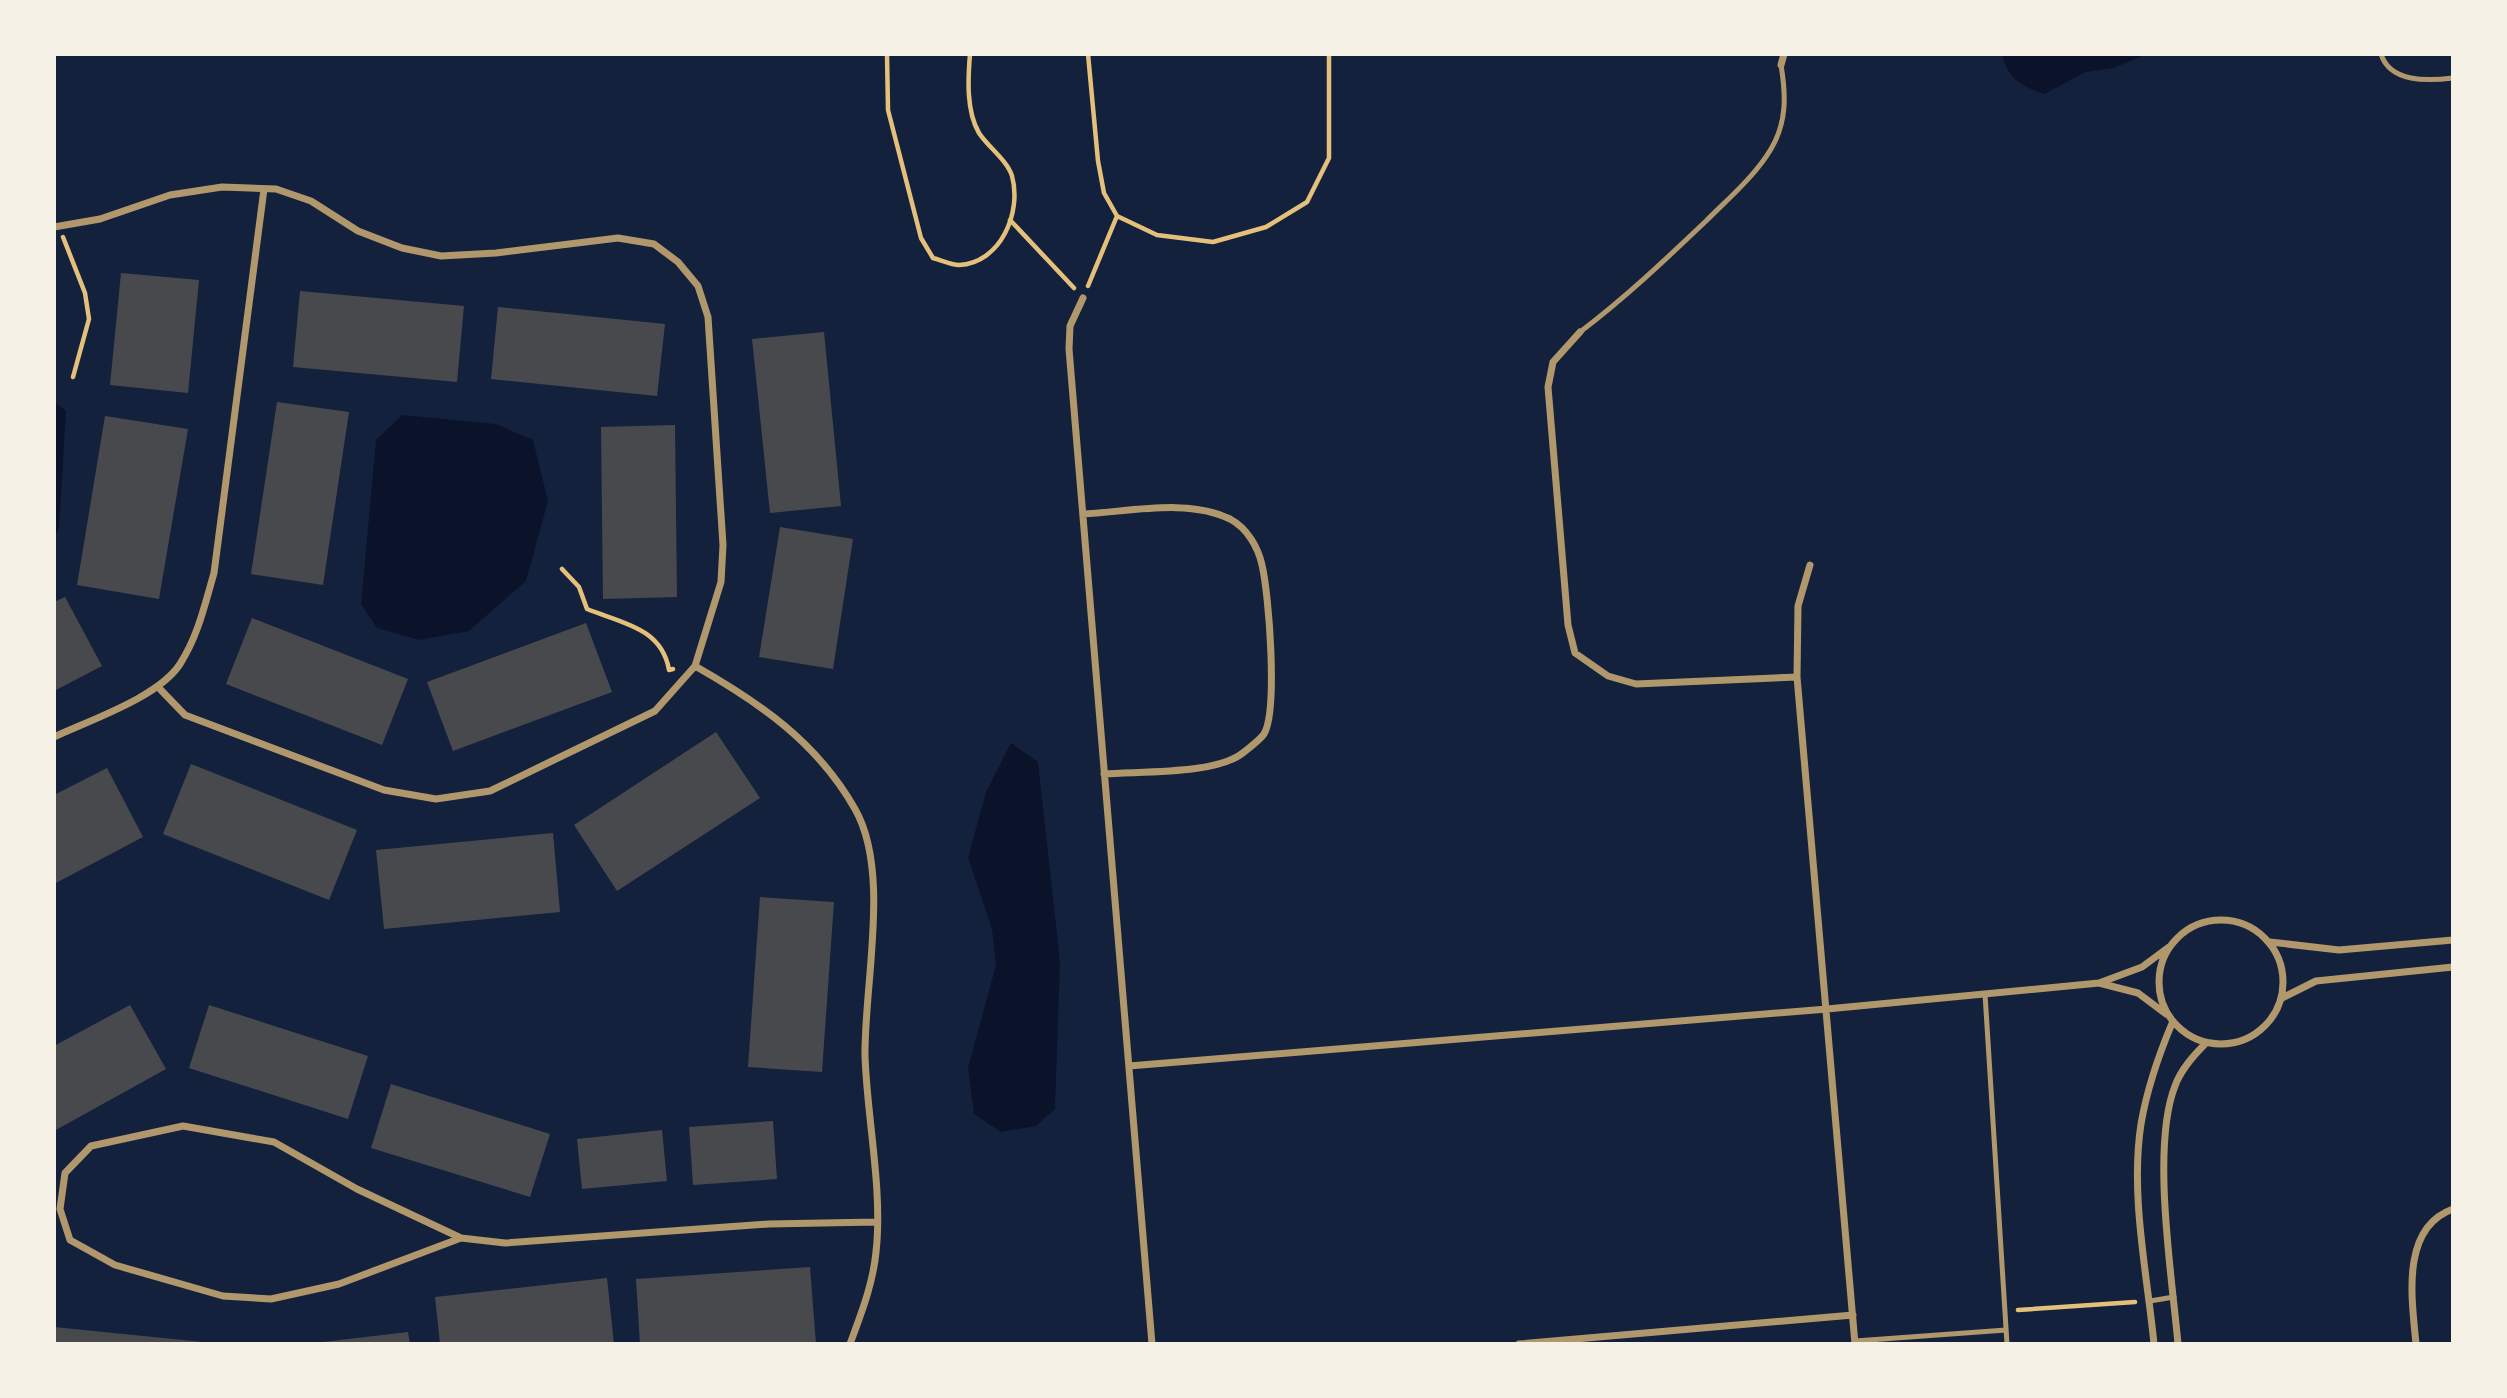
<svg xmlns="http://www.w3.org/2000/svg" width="2507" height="1398" viewBox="0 0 2507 1398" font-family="Jost,sans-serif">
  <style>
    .water { fill: #0b132b }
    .building { fill: #48494c }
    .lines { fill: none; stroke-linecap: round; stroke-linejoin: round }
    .path { stroke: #e5c07b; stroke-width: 4.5 }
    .service { stroke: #b1986c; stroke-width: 5 }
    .minor { stroke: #b1986c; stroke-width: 7 }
  </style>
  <rect width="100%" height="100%" fill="#14213d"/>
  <path class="water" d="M2003 54H2147L2114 68 2086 72 2044 94C2025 88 2004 77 2003 54Z
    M54 401 66 411 59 528 54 540Z
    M402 415 496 424 533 440 548 501 526 581 469 631 419 640 377 628 361 604 376 440Z
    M1011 743 1038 762 1060 962 1055 1109 1036 1126 1001 1132 974 1114 968 1068 996 965 992 929 968 858 986 792Z"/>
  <path class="building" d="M121 273 199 280 188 393 110 385Z
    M300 291 464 306 457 382 293 367Z
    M498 307 665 324 657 396 491 379Z
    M824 332 841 506 770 513 752 339Z
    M277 402 349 412 323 585 251 574Z
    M105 416 188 429 159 599 77 585Z
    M675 425 677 597 603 599 601 427Z
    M780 527 853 539 833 669 759 657Z
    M65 597 102 666 54 691V602Z
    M252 618 408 679 382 745 226 684Z
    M586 623 612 692 453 751 427 682Z
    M716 732 760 798 617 891 574 825Z
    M191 764 357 830 329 900 163 834Z
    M107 768 143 837 54 884V795Z
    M553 833 560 912 384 929 376 850Z
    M760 897 834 902 822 1072 748 1067Z
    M130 1005 166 1069 54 1131V1046Z
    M209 1005 368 1056 348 1119 189 1068Z
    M391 1084 550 1134 530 1197 371 1148Z
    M773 1121 777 1179 693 1185 689 1127Z
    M662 1130 667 1181 582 1189 577 1139Z
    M810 1267 816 1344H640L636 1279Z
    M607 1278 614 1344H440L435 1297Z
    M54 1327 203 1342V1344H54Z
    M408 1332 410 1344H323V1342Z"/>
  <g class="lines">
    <path class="path" d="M887 54 888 110 921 238 933 258C941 260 951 265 959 265 1001 263 1022 212 1012 176 1007 160 988 147 979 133 966 111 968 78 970 54
      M1088 54 1098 161 1104 193 1117 216 1157 235 1213 242 1266 227 1307 202 1329 158V54
      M1010 220 1074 288
      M63 237 85 293 89 319 73 377
      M1088 286 1117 216
      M562 569 579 587 587 609C622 623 662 628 669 670L673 669
      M2018 1310 2135 1302"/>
    <path class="service" d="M2381 54C2390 83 2428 81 2453 78
      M1580 332C1625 298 1665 260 1706 221 1728 199 1755 176 1771 149 1787 122 1786 95 1781 65
      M1985 994 2007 1344
      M2150 1301 2174 1297
      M1855 1341 2006 1330"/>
    <path class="minor" d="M1781 65 1784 54
      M54 227 100 219 170 195 222 187 276 189 311 201 358 231 402 248 441 256 496 253 618 238 654 244 678 262 698 286 708 317 723 545 721 582 695 666 655 711 490 791 436 799 384 790 185 715 158 687
      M1083 298 1070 326 1069 349 1152 1344
      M1580 332 1553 362 1548 387 1568 625 1575 653 1608 676 1636 684 1797 677
      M1083 514C1128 512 1188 498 1230 519 1247 528 1258 547 1262 565 1269 595 1278 710 1264 734 1260 740 1250 747 1244 752 1217 775 1140 771 1104 774
      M1810 565 1798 606 1797 677 1855 1344
      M695 666C760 703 817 742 855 809 891 872 864 984 865 1056 867 1118 883 1190 876 1252 873 1284 861 1314 850 1344
      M54 737C90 720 159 697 180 664 198 636 205 604 214 573L264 189
      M2159 982a62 62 0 1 1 124 0a62 62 0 1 1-124 0Z
      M2270 942 2339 950 2453 940
      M2099 983 2138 993 2166 1014
      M2282 998 2316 981 2453 967
      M1129 1066 1827 1009 2099 983 2142 967 2169 947
      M461 1238 339 1284 271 1299 223 1296 115 1265 70 1240 60 1209 65 1173 91 1146 183 1126 274 1142 357 1189 461 1238 505 1243 769 1224 876 1222
      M1519 1344 1853 1315
      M2154 1344C2147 1273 2130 1195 2141 1124 2147 1089 2159 1054 2173 1021
      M2178 1344C2172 1276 2151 1147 2175 1086 2181 1069 2194 1055 2206 1043
      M2416 1344C2412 1300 2400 1228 2453 1209"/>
  </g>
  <rect width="2507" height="1398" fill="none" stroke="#f6f1e7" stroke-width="112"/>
</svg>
